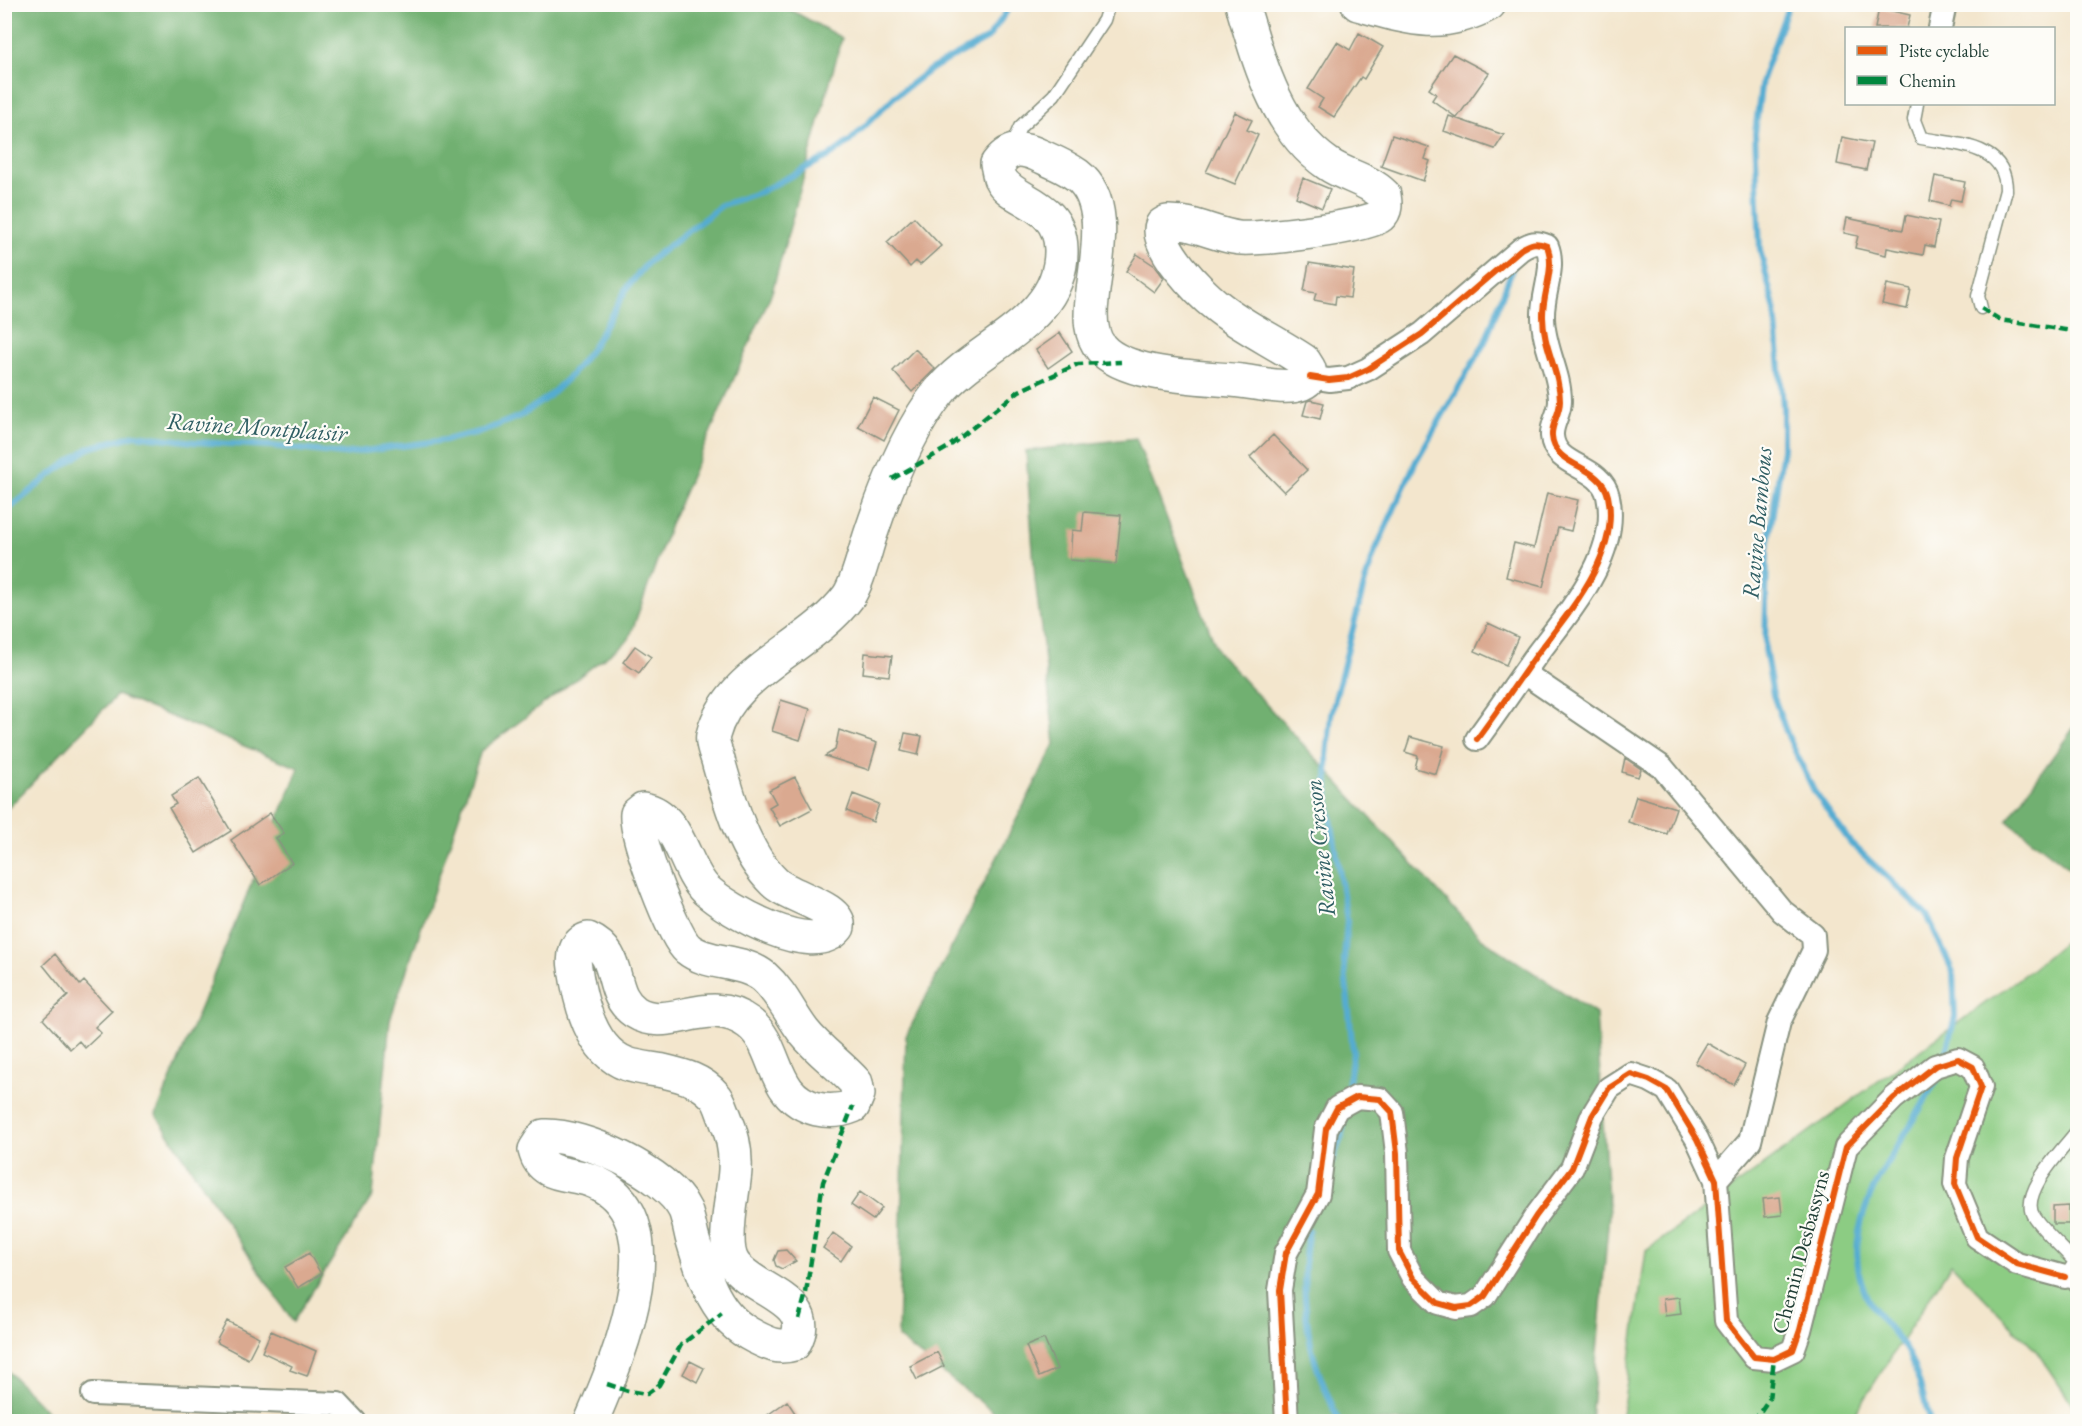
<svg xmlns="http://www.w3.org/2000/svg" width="2082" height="1426" viewBox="0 0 2082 1426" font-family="'EB Garamond',serif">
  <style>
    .green { fill: #8ccc83; stroke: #56845c; stroke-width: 1.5 }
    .forest { fill: #71b071; stroke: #487652; stroke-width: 1.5 }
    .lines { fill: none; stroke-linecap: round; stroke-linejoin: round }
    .stream { stroke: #54acd1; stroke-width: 6 }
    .building { fill: #daa990 }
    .service-casing { stroke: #899280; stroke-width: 15 }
    .minor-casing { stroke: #899280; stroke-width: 26 }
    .secondary-casing { stroke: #899280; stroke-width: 36 }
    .service { stroke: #fff; stroke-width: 12 }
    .minor { stroke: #fff; stroke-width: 22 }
    .secondary { stroke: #fff; stroke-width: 33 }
    .quiet { stroke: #00873e; stroke-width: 4.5; stroke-dasharray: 9 4.5; stroke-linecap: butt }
    .cycleway-casing { stroke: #fdfcf7; stroke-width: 10 }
    .cycleway { stroke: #e8590c; stroke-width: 6 }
    .labels { text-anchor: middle; stroke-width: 4.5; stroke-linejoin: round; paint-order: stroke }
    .street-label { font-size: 22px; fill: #1f3d34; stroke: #fdfcf7 }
    .water-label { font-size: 24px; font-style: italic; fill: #2f5e63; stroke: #fdfcf7 }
  </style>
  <rect width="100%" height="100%" fill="#fdfcf7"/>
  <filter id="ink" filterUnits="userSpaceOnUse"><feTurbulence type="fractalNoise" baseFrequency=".0167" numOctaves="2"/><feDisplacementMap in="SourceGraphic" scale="12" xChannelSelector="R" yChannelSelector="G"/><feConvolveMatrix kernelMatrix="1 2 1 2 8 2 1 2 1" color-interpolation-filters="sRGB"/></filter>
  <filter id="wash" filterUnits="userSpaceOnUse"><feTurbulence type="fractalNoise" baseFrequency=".008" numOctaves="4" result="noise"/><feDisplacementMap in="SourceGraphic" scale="24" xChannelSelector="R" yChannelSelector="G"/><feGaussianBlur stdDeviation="1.35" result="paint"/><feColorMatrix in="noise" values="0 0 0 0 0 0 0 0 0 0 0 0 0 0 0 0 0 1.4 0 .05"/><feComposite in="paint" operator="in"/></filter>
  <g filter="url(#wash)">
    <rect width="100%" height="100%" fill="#f3e6cd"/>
    <path class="green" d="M2077 931V1411L2037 1352 1951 1264 1850 1421 1621 1422 1646 1251 2033 968Z"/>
    <path class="forest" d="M780 4 842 38 772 292 671 522 629 639 481 751 390 1020 373 1195 293 1322 156 1115 299 768 117 695 5 811V5Z
      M1136 438 1218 652 1481 938 1596 1014 1609 1214 1591 1421H1005L898 1338 906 1036 1055 744 1035 579 1026 451Z
      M2077 723V874L2007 820Z
      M4 1368H5L56 1421H5Z"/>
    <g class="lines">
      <path class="stream" d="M1789 4 1762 79 1755 133 1760 250 1775 311 1783 407V449L1767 549 1765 649 1773 695 1787 734 1814 791 1850 842 1927 915 1953 972 1955 1017 1945 1056
        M4 513 54 472 89 448 135 435 195 442 272 446 343 454 445 440 483 431 520 416 548 397 572 374 592 348 627 288 648 262 722 205 760 192 831 155 850 141 894 97 931 69 988 38 1012 4
        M1347 1095 1353 1052 1344 961 1347 920 1328 800 1327 756 1331 715 1364 585 1375 551 1416 461 1485 342 1513 267
        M1332 1162 1342 1135 1345 1111
        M1309 1231C1301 1268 1304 1324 1315 1361 1321 1381 1331 1402 1339 1422
        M1930 1422C1923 1397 1918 1370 1905 1348 1893 1330 1873 1313 1865 1293 1832 1212 1911 1139 1940 1072"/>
    </g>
    <g id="blocks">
      <path class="building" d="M1879 8 1910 15 1907 28H1875Z
        M1359 33 1383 47 1364 79 1361 77 1334 117 1318 107 1323 99 1308 89 1337 42 1350 50Z
        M1453 54 1489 73 1457 118 1432 100 1436 94 1429 89Z
        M1235 112 1252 120 1247 130 1258 135 1235 184 1206 172Z
        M1449 116 1504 135 1495 149 1444 131Z
        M1392 135 1429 147 1425 159 1430 161 1423 181 1381 166Z
        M1842 137 1872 143 1866 170 1837 164Z
        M1935 176 1965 182 1961 201 1951 199 1949 206 1930 201Z
        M1303 178 1330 189 1322 208 1296 197Z
        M1906 215 1939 222 1934 247 1925 245 1923 255 1887 248 1886 255 1855 248 1858 236 1844 233 1847 218 1903 230Z
        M914 217 941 246 920 265 916 261 910 267 887 242Z
        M1137 254 1155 266 1164 278 1154 292 1126 271Z
        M1309 263 1354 270 1350 298 1336 296 1335 304 1314 300 1316 293 1304 291Z
        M1887 284 1911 289 1907 309 1882 304Z
        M1060 333 1072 351 1048 368 1036 350Z
        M915 349 935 369 912 392 893 371Z
        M873 397 899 410 884 440 858 426Z
        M1311 400 1324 403 1320 419 1303 415 1307 401Z
        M1273 435 1307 470 1284 492 1250 457Z
        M1547 493 1578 500 1571 531 1558 528 1543 587 1506 577 1514 543 1534 548Z
        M1084 512 1121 515 1116 564 1070 560 1072 530 1082 531Z
        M1488 623 1518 637 1506 665 1475 651Z
        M635 646 651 657 639 673 623 662Z
        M865 653 892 656 889 676 863 673Z
        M781 700 810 709 800 740 772 731Z
        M839 730 877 743 869 770 825 756 835 750Z
        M905 733 922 736 918 755 901 751Z
        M1410 737 1444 746 1436 774 1415 768 1418 756 1405 752Z
        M1625 758 1641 769 1638 777 1622 772Z
        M795 777 812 809 780 826 769 807 776 803 769 790Z
        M199 778 231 831 196 853 169 808 176 804 171 796Z
        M853 794 879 804 873 822 847 811Z
        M1636 796 1676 808 1667 834 1628 822Z
        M270 813 284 833 276 838 292 863 260 885 231 840Z
        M55 954 80 985 84 981 112 1011 95 1027 101 1033 85 1048 79 1041 70 1049 43 1019 68 996 43 965Z
        M1707 1043 1745 1065 1734 1085 1695 1063Z
        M860 1192 882 1208 873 1220 851 1205Z
        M1780 1197 1782 1215 1765 1217 1763 1199Z
        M2069 1206V1224H2053V1207Z
        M833 1233 851 1246 841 1261 823 1248Z
        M786 1250 796 1261 782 1269 776 1266 774 1260 778 1251Z
        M309 1253 321 1274 298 1288 285 1267Z
        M1679 1297 1681 1314 1665 1316 1663 1299Z
        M227 1321 259 1337 248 1359 216 1342Z
        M271 1331 316 1351 307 1376 290 1370 292 1366 262 1352Z
        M1044 1339 1057 1369 1039 1377 1026 1346Z
        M937 1352 944 1366 917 1380 910 1366Z
        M690 1361 704 1368 697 1382 683 1374Z
        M787 1401 801 1422H758Z"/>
    </g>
  </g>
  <g filter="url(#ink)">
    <use href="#blocks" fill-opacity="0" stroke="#899280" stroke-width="1.5"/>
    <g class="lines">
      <g class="service-casing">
        <path id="service" d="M1917 104 1914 120 1921 138C1957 145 2006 144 2006 190L1978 296 1981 308
          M1017 148 1016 136 1020 127 1054 95 1104 20 1109 4
          M2078 1130C2063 1149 2018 1194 2034 1217 2045 1233 2062 1247 2075 1262L2065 1277 2078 1288"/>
      </g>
      <g class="minor-casing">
        <path id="minor" d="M1940 28 1945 4
          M1310 377 1329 380 1348 378 1368 369 1422 334 1521 249C1531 243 1536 241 1547 246 1556 268 1542 294 1543 317 1543 347 1560 372 1560 401 1560 414 1551 424 1552 436 1554 468 1601 464 1608 496 1621 555 1567 614 1535 657 1516 684 1497 712 1477 739
          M1524 673 1662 767 1782 911 1813 935 1814 950 1779 1022 1750 1141 1716 1180
          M93 1394 338 1404 355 1422
          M1287 1422 1280 1290 1286 1253 1318 1194 1326 1129 1337 1108 1357 1097 1380 1099 1392 1112 1397 1153 1399 1251 1413 1278 1438 1303 1456 1308 1471 1306 1485 1296 1536 1216 1572 1168 1592 1116 1609 1088 1631 1074 1649 1080 1667 1090 1697 1139 1716 1180 1726 1321 1754 1357 1774 1359 1793 1350 1800 1330 1846 1147 1894 1098 1935 1066 1958 1059 1973 1067 1981 1087 1957 1158 1955 1184 1977 1237 2017 1264 2065 1277"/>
      </g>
      <g class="secondary-casing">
        <path id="secondary" d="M1358 4C1408 18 1441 30 1489 4
          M591 1422C617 1361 682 1214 590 1180 568 1172 542 1178 535 1150L544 1136C583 1134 667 1173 685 1210 688 1218 690 1228 692 1237 704 1277 715 1318 755 1337 769 1344 778 1349 794 1344 819 1300 754 1292 734 1264 720 1245 734 1193 735 1170 736 1152 732 1133 725 1117 722 1110 720 1101 715 1096 701 1080 684 1076 663 1071 652 1069 639 1068 627 1064 591 1051 580 1002 575 968 573 956 575 943 588 939 624 955 606 992 635 1012 669 1034 708 992 749 1023 780 1047 769 1097 817 1109 830 1112 841 1111 853 1106L858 1094 856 1083C840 1065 819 1051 804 1032 790 1014 782 993 764 977 742 959 707 965 688 949 673 937 634 833 637 814L643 809C680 815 683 868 706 890 729 911 813 959 838 927 841 907 789 897 774 882 744 853 730 803 719 764 717 755 711 743 713 735 729 672 811 647 848 597 858 583 865 550 871 533 886 488 909 429 939 392 977 345 1063 322 1061 249 1060 201 1012 203 1000 178 999 174 998 168 997 164 1008 149 1019 147 1036 154 1049 160 1065 166 1077 175 1112 202 1095 263 1092 300 1090 317 1090 335 1101 348 1126 377 1204 377 1241 381 1259 383 1298 394 1310 377L1309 369 1304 361C1276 342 1243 327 1217 306 1200 293 1153 245 1162 225L1167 222C1192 221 1215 235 1239 238 1258 240 1368 227 1380 216 1387 210 1385 202 1384 195 1368 179 1345 176 1328 164 1276 128 1259 61 1242 4"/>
      </g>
      <use href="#service" class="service"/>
      <use href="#minor" class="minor"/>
      <use href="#secondary" class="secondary"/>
      <path class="quiet" d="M1981 308 2000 320 2078 332
        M892 479 947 448 1019 391 1078 364 1121 362
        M799 1319 806 1293 823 1182 853 1106
        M607 1384 628 1391 647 1394 659 1385 681 1345 722 1313
        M1753 1422 1769 1399 1774 1359"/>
      <g class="cycleway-casing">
        <path id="cycleway" d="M1310 377 1329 380 1348 378 1368 369 1422 334 1521 249C1531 243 1536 241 1547 246 1556 268 1542 294 1543 317 1543 347 1560 372 1560 401 1560 414 1551 424 1552 436 1554 468 1601 464 1608 496 1621 555 1567 614 1535 657 1516 684 1497 712 1477 739
          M1287 1422 1280 1290 1286 1253 1318 1194 1326 1129 1337 1108 1357 1097 1380 1099 1392 1112 1397 1153 1399 1251 1413 1278 1438 1303 1456 1308 1471 1306 1485 1296 1536 1216 1572 1168 1592 1116 1609 1088 1631 1074 1649 1080 1667 1090 1697 1139 1716 1180 1726 1321 1754 1357 1774 1359 1793 1350 1800 1330 1846 1147 1894 1098 1935 1066 1958 1059 1973 1067 1981 1087 1957 1158 1955 1184 1977 1237 2017 1264 2065 1277"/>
      </g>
      <use href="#cycleway" class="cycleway"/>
    </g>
  </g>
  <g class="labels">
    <g class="street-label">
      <text transform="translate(1800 1252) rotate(-75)" y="8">Chemin Desbassyns</text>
    </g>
    <g class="water-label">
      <text transform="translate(257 427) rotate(4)" y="8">Ravine Montplaisir</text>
      <text transform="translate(1757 523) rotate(-85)" y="8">Ravine Bambous</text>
      <text transform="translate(1320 848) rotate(-96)" y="8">Ravine Cresson</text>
    </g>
  </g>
  <rect width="2082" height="1426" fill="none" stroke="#fdfcf7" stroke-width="24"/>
  <rect x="1845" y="27" width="210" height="78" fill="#fdfcf7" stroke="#a4b0a9" stroke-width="1.5"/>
  <rect x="1857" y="46" width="30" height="9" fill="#e8590c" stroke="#a4b0a9" stroke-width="1.5"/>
  <text x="1899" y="57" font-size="18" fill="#1f3d34">Piste cyclable</text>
  <rect x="1857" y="76" width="30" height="9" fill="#00873e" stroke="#a4b0a9" stroke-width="1.5"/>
  <text x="1899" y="87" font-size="18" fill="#1f3d34">Chemin</text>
</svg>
